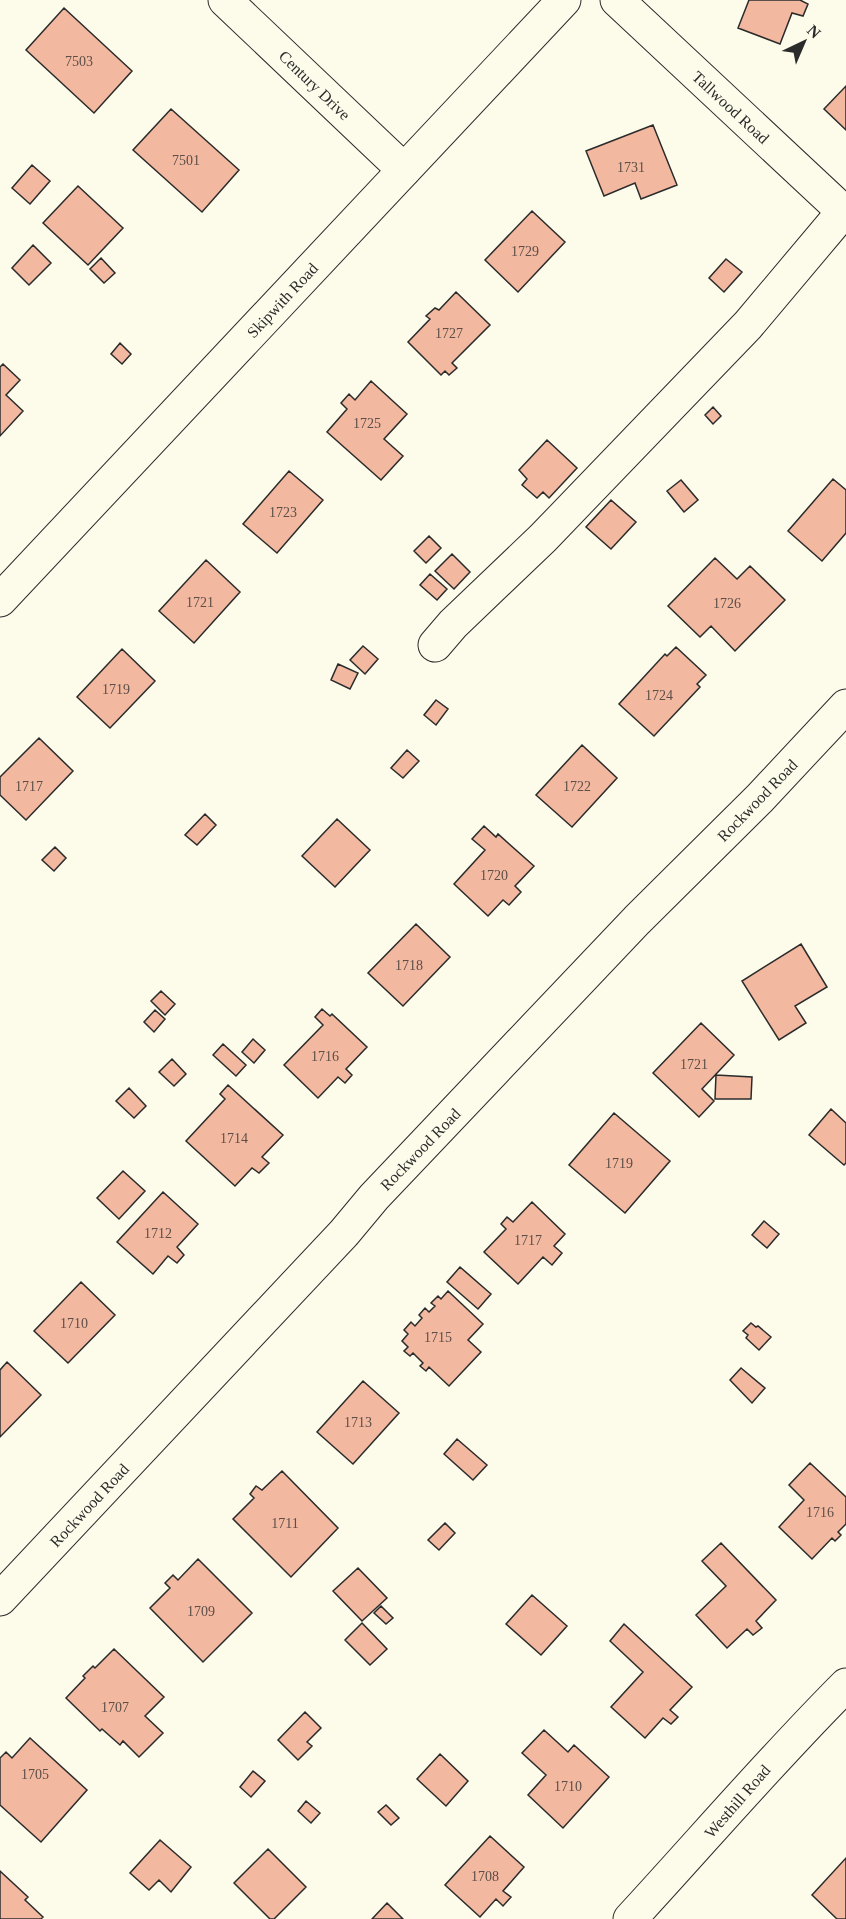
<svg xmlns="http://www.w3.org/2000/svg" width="846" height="1919" viewBox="0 0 846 1919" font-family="'Times New Roman',serif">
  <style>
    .building { fill: #f2b8a0; stroke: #2b2b2b; stroke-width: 1.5 }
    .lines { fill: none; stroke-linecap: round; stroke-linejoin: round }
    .minor-casing { stroke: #2b2b2b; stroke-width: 35 }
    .major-casing { stroke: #2b2b2b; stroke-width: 35 }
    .minor { stroke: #fdfbea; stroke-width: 33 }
    .major { stroke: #fdfbea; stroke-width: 33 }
    .labels { text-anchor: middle; stroke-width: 4.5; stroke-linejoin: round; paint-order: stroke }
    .number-label { font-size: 14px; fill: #5d4e48 }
    .street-label { font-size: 16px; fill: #2b2b2b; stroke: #fdfbea }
  </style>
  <rect width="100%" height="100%" fill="#fdfbea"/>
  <path class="building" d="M749 0H800L808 4 803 16 792 13 780 44 738 28Z
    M64 8 132 71 94 113 26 50Z
    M846 86V130L824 109Z
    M171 109 239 170 202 212 133 150Z
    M653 125 677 185 641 199 635 183 604 196 586 151Z
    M32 165 50 181 30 204 12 188Z
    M78 186 123 228 88 265 43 223Z
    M532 211 565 242 518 292 485 260Z
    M33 245 51 263 29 285 12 268Z
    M101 258 115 273 104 283 90 269Z
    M726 259 742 272 724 292 709 278Z
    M456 292 490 325 452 363 457 368 449 375 445 371 441 375 408 342 430 319 426 316 435 308 439 310Z
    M120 343 131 354 122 364 111 354Z
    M3 364 20 380 6 395 23 411 0 436V367Z
    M371 381 407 414 384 439 403 456 381 480 327 432 347 409 341 403 349 394 355 400Z
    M713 407 721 416 713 424 705 415Z
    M547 440 577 468 549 498 543 492 537 498 522 485 527 479 519 470Z
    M289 471 323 500 277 553 243 524Z
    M833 479 846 490V533L822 561 788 531Z
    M681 480 698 500 684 512 667 491Z
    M611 500 636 522 611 549 586 527Z
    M429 536 441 548 426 563 414 551Z
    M452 554 470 572 454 589 435 571Z
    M715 558 737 579 750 566 785 600 735 651 711 626 700 637 668 606Z
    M206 560 240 592 194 643 159 611Z
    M430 574 447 589 437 600 420 585Z
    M363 646 378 659 365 674 350 660Z
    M676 647 706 675 697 684 700 687 654 736 619 704 665 654 667 656Z
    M122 649 155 681 110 728 77 697Z
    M338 664 358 673 350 689 331 680Z
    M436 700 448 709 436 725 424 715Z
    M39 738 73 771 26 820 0 795V777Z
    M582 745 617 778 572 827 536 795Z
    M407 750 419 761 403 778 391 768Z
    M205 814 216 825 197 845 185 835Z
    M337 819 370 850 335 887 302 856Z
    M484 826 496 837 498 834 534 866 515 886 521 892 509 905 503 900 488 916 454 884 485 850 472 839Z
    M55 847 66 858 54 871 42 860Z
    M416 924 450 957 403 1006 368 973Z
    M801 944 827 987 795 1006 806 1023 779 1040 742 981Z
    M161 991 175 1004 165 1015 151 1001Z
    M322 1009 330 1016 332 1014 367 1047 346 1069 352 1075 345 1083 338 1077 318 1098 284 1065 323 1025 315 1017Z
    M155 1010 165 1019 154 1032 144 1022Z
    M701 1023 734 1055 702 1089 714 1101 699 1117 653 1073Z
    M253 1039 265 1050 254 1063 242 1052Z
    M223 1044 246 1065 236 1076 213 1055Z
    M172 1059 186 1074 174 1086 159 1072Z
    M716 1075 752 1077 751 1099H715Z
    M228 1085 283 1135 262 1157 269 1163 259 1173 252 1168 235 1186 186 1141 225 1099 220 1094Z
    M129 1088 146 1106 134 1118 116 1101Z
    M831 1109 846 1123V1163L844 1165 809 1135Z
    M614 1113 670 1161 625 1213 569 1165Z
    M123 1171 145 1191 119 1219 97 1198Z
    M163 1192 198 1224 177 1247 184 1255 177 1263 168 1256 153 1274 117 1242Z
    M532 1202 565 1234 554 1246 562 1253 552 1265 543 1257 518 1284 484 1252 506 1229 501 1224 507 1217 513 1222Z
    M764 1221 779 1234 767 1248 752 1235Z
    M460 1267 491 1294 478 1309 447 1282Z
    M81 1282 115 1315 68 1363 34 1331Z
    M448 1291 483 1324 468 1340 481 1352 449 1386 429 1367 426 1371 420 1366 423 1363 413 1353 410 1356 404 1351 408 1347 402 1341 408 1334 404 1330 411 1322 415 1326 422 1318 419 1315 425 1308 429 1312 435 1306 431 1303 438 1296 441 1299Z
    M751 1323 756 1327 758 1326 771 1337 759 1350 746 1338 748 1335 743 1331Z
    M7 1362 41 1395 0 1437V1370Z
    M741 1368 765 1388 752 1403 730 1380Z
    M363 1381 399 1413 353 1464 317 1432Z
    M457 1439 487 1465 473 1480 444 1454Z
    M810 1463 846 1497V1524L838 1532 841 1535 835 1541 832 1538 812 1559 779 1527 804 1500 789 1485Z
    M282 1471 338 1528 291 1577 233 1519 254 1498 250 1494 256 1486 262 1490Z
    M445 1523 455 1533 439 1550 428 1540Z
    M721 1543 776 1600 756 1621 762 1628 753 1635 747 1629 727 1648 696 1615 726 1586 702 1561Z
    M198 1559 252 1613 203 1662 150 1608 170 1588 165 1583 173 1575 178 1580Z
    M358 1568 387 1598 362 1621 333 1591Z
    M532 1595 567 1626 541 1655 506 1624Z
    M381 1606 393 1618 386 1624 374 1613Z
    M362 1623 387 1649 370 1665 345 1640Z
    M624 1624 692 1687 670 1710 678 1717 671 1724 663 1718 645 1738 611 1707 643 1672 610 1641Z
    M114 1649 164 1697 145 1716 163 1733 139 1757 123 1741 120 1745 102 1729 100 1731 66 1698 85 1678 83 1676 93 1666 95 1668Z
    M305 1712 321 1728 307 1742 312 1746 298 1760 278 1740Z
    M544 1730 568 1752 574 1745 609 1777 563 1828 528 1795 546 1775 522 1753Z
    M30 1738 87 1790 41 1842 0 1805V1758L6 1752 12 1758Z
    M440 1754 468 1781 446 1806 417 1779Z
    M253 1771 265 1781 251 1797 240 1787Z
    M306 1801 320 1813 311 1823 298 1811Z
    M386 1805 399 1818 391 1825 378 1812Z
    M490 1836 524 1867 503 1891 511 1897 503 1906 496 1899 480 1917 445 1885Z
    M160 1840 191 1867 171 1892 159 1880 149 1890 130 1873Z
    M268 1849 306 1887 274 1919H270L234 1883Z
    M846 1858V1919H837L812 1895Z
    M0 1871 28 1897 25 1900 43 1917 41 1919H0Z
    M387 1903 403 1919H372Z"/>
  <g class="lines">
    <g class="minor-casing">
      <path id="minor" d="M225 0 404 170
        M617 0 846 214
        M435 645 453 624 543 538 748 325 843 212
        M0 1599 344 1233 374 1197 637 920 760 798 846 706
        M630 1919C702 1841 771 1760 846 1685"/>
    </g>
    <g class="major-casing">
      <path id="major" d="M0 600 564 0"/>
    </g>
    <use href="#minor" class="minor"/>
    <use href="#major" class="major"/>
  </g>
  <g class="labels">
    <g class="number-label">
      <text x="79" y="66">7503</text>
      <text x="186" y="165">7501</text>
      <text x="631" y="172">1731</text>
      <text x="525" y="256">1729</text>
      <text x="449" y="338">1727</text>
      <text x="367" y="428">1725</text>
      <text x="283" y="517">1723</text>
      <text x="200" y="607">1721</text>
      <text x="727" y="608">1726</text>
      <text x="116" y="694">1719</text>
      <text x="659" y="700">1724</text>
      <text x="29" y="791">1717</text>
      <text x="577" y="791">1722</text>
      <text x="494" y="880">1720</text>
      <text x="409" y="970">1718</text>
      <text x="325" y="1061">1716</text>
      <text x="694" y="1069">1721</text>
      <text x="234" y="1143">1714</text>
      <text x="619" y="1168">1719</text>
      <text x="158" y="1238">1712</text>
      <text x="528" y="1245">1717</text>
      <text x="74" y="1328">1710</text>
      <text x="438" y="1342">1715</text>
      <text x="358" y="1427">1713</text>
      <text x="820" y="1517">1716</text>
      <text x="285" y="1528">1711</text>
      <text x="201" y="1616">1709</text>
      <text x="115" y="1712">1707</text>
      <text x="35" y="1779">1705</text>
      <text x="568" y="1791">1710</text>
      <text x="485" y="1881">1708</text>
    </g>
    <g class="street-label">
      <text transform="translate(315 85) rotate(44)" y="6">Century Drive</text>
      <text transform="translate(731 107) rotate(43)" y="6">Tallwood Road</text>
      <text transform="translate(282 300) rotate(-47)" y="6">Skipwith Road</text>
      <text transform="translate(757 800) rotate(-46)" y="6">Rockwood Road</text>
      <text transform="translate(420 1149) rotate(-46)" y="6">Rockwood Road</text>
      <text transform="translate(89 1505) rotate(-47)" y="6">Rockwood Road</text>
      <text transform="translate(737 1801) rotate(-49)" y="6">Westhill Road</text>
    </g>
  </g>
  <g transform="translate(804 42) rotate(44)" stroke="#fdfbea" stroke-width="4.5" paint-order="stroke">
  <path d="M0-4.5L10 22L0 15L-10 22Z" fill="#2b2b2b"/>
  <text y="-9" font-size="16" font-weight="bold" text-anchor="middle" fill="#2b2b2b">N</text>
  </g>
</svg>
